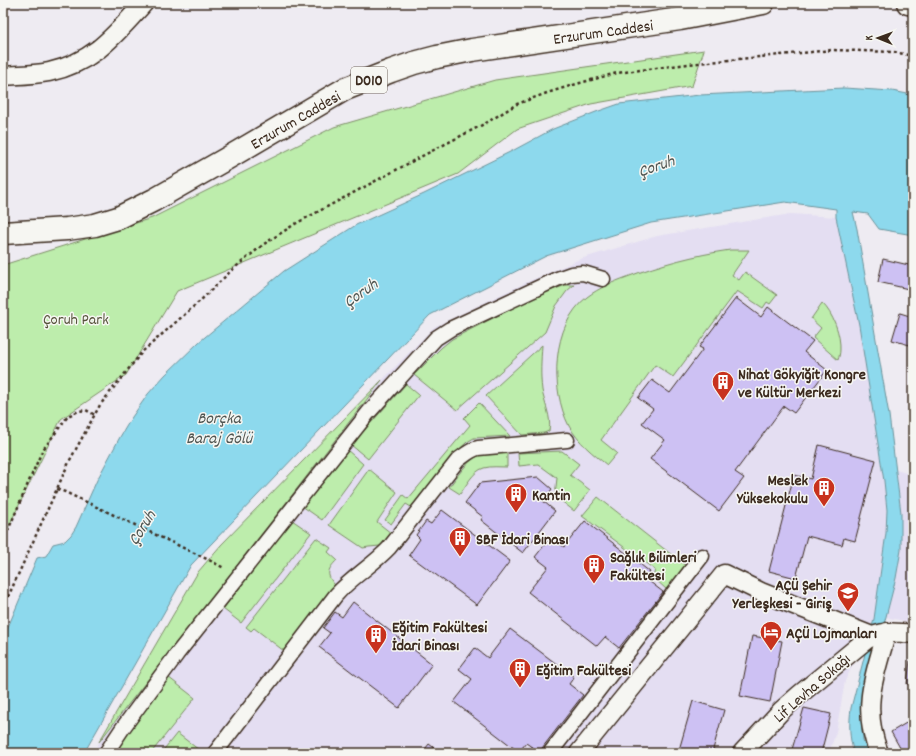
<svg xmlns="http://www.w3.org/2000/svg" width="916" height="756" viewBox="0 0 916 756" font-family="Dekko,sans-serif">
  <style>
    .built { fill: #e4def2 }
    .green { fill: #bdedac; stroke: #7c8c65 }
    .water { fill: #8dd9ed; stroke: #6c939a }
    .building { fill: #cdc1f3; stroke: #3b2a1e }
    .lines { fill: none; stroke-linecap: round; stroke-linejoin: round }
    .pedestrian-casing { stroke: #3b2a1e; stroke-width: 17 }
    .minor-casing { stroke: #3b2a1e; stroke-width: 21 }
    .primary-casing { stroke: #3b2a1e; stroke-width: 25 }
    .path { stroke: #3b2a1e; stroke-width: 2.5; stroke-dasharray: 3 3; stroke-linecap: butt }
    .pedestrian { stroke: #f6f6f2; stroke-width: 14 }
    .minor { stroke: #f6f6f2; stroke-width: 18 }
    .primary { stroke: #f6f6f2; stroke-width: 22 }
    .labels { text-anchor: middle; stroke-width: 3; stroke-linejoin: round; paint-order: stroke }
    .shield { fill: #f6f6f2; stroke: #73675e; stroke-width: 1 }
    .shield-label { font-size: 15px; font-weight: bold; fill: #3b2a1e }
    .street-label { font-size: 16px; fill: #3b2a1e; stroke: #f6f6f2 }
    .park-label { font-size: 16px; fill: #55513a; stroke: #f6f6f2 }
    .poi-label { font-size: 16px; font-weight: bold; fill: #3b2a1e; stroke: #f6f6f2; text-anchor: start }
    .water-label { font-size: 17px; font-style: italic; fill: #505652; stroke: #f6f6f2 }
  </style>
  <rect width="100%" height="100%" fill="#eeebf2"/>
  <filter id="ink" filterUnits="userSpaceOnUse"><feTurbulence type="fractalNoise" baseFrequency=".025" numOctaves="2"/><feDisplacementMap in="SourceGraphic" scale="8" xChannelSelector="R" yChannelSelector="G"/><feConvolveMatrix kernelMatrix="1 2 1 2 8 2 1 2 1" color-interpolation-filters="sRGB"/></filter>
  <g filter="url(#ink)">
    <path class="built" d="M791 214 836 217 859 325 884 481 887 510 886 533 883 552 874 619 845 681 836 732 829 753H93L198 572 221 545 434 327 525 283 580 259 657 236Z
      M896 470 913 475V623L886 617 896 578 901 550V513Z"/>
    <path class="green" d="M704 50 692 86 591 104 517 129 458 174 177 291 126 375 61 419 3 538V265L152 218 334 127 495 80Z
      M730 250H749L732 275 739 280 745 272 777 295 770 304 767 302 763 308 737 291 673 377 655 365 601 440 617 453 607 465C593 454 578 442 569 426 550 389 551 325 587 297 599 288 613 282 627 277 661 264 695 255 730 250Z
      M566 285H574L567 291 556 306 545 332 457 410 414 375 442 347 452 339 538 295Z
      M822 303C833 313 841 335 840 350 840 353 839 357 838 360L813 338 821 328 811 319Z
      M542 345C541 360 540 375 542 390 544 403 552 417 549 431L544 433 522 435 486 396Z
      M382 380 99 742 198 572 221 545Z
      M406 384 419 395 368 459 351 445Z
      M479 403 510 436 474 438 467 442 452 456 411 507 406 504 391 524 385 520 403 495 408 499 470 425 464 418Z
      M346 449 363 464 322 520 302 506Z
      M562 451 579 464 570 475 590 490 574 511 555 496 557 478 538 464 519 466 518 453Z
      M507 453V467C499 467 491 466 484 468 473 471 466 486 460 494L449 487C457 477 466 462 478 456 487 453 498 454 507 453Z
      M369 469 397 492 377 522 391 533 380 546 369 547 363 548 329 525Z
      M598 497 686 566 667 590 653 577 655 570 582 516Z
      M292 520 311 533 241 623 223 609Z
      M316 538 331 548 328 552 337 560C328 569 325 574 335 585L284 651 254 628 251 631 246 627Z
      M168 677 195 698 151 753H114Z
      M177 733 203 753H161Z"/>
    <path class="water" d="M844 88 892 91 913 95V235L879 229 868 214 853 212 857 229 889 415 901 513V550L896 578 861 713 863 740 868 753H854C849 738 849 723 851 708L874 619 886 533 887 510 884 481 859 325 836 217V209L785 202 651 223 546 256 430 315 191 565 84 753H3V639L37 558 46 556 53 544 65 541 71 535 76 527 97 480 120 437 132 417 148 394 165 375 199 342 284 271 356 225 424 194 514 150 553 129 596 112 619 104 700 95Z"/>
    <path class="building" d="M883 259 913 266V290L878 282Z
      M736 298 761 317 768 307 813 341 804 352 827 370 794 413 784 406 735 472 744 478 719 511 650 459 665 440 642 423 653 409 638 398 652 380 670 393 703 349 699 347Z
      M900 313 913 317V346L892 340Z
      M819 445 876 460 855 541 844 538 842 545 807 536 796 578 769 571 794 475 811 479Z
      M538 477 552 489 543 501 555 511 523 553 481 520 483 517 465 503 480 483Z
      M442 510 510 561 477 605 409 555 420 539 416 535 426 521 431 524Z
      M585 521 650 572 645 578 663 592 619 648 605 637 597 646 528 592 548 567 535 557 551 537 564 547Z
      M353 602 432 664 399 708 319 647 330 633 323 628 335 612 342 617Z
      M510 629 574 677 569 684 583 695 539 752 526 743 519 752 454 702 472 679 459 669 475 648 488 658Z
      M752 636 782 641 770 702 740 696Z
      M910 661 913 662V685L907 684Z
      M693 701 724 710 712 753H689L679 750Z
      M804 708 831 714 821 753H791Z
      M913 719V748L903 753 891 732Z
      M429 744 441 753H422Z"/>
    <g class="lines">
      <g class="pedestrian-casing">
        <path id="pedestrian" d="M106 753 122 729 177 654 368 413 436 338 450 329 557 279 571 274 583 273 603 279
          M215 753 336 595C352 577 373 565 389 548L458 460C465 455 470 450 478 448L567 440
          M550 753 702 556"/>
      </g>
      <g class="minor-casing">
        <path id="minor" d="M3 76C18 75 34 75 49 72 94 62 114 36 144 3
          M579 753 724 574 761 592 872 636
          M742 753 782 710 799 695 866 640C881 630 896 632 913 634
          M879 753C861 708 874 676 887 632"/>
      </g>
      <g class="primary-casing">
        <path id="primary" d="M908 3 913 4
          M3 233 67 229 95 225 118 218 154 200 226 159 345 89 391 71 414 63 437 57 472 50 680 19 763 3"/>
      </g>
      <path class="path" d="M57 489 65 492 209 560 224 568
        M3 542 42 451 68 416 79 411 86 410 95 415
        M3 608 70 460 100 405 142 352 201 300 232 270 264 244 295 224 426 154 486 123 517 104 547 93 580 83 617 73 688 64 832 50 894 52 913 56"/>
      <use href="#pedestrian" class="pedestrian"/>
      <use href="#minor" class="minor"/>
      <use href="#primary" class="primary"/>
    </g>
  </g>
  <defs>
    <g id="building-pin" transform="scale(1.15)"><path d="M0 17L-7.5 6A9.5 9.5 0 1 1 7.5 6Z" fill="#c8321e" stroke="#f6f6f2"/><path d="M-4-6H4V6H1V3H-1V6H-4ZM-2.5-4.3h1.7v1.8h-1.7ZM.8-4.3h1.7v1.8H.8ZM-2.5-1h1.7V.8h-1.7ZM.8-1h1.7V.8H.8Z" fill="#fff"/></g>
    <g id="university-pin" transform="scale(1.15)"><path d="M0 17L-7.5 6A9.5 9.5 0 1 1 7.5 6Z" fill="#c8321e" stroke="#f6f6f2"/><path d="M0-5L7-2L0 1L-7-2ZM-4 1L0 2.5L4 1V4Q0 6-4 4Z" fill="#fff"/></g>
    <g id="hotel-pin" transform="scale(1.15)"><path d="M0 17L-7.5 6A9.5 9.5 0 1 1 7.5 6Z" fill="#c8321e" stroke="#f6f6f2"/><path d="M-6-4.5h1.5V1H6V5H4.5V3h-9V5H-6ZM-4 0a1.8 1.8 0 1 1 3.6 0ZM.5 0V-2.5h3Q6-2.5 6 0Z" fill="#fff"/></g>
  </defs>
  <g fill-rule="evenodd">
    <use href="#building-pin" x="723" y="382"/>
    <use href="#building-pin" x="824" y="488"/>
    <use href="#building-pin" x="516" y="494"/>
    <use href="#building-pin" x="460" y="538"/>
    <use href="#building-pin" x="594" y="565"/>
    <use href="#university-pin" x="848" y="593"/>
    <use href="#hotel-pin" x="771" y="632"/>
    <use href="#building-pin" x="376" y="635"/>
    <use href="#building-pin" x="520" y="669"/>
  </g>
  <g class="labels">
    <rect class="shield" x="351" y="67" width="36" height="26" rx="3"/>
    <g class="shield-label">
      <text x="369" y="85">D010</text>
    </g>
    <g class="street-label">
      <text transform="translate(603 31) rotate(-8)" y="6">Erzurum Caddesi</text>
      <text transform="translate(295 119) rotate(-30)" y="6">Erzurum Caddesi</text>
      <text transform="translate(811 687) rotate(-41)" y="6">Lif Levha Sokağı</text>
    </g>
    <g class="park-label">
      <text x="76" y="324">Çoruh Park</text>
    </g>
    <g class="poi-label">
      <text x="738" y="379">Nihat Gökyiğit Kongre<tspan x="738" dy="18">ve Kültür Merkezi</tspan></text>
      <text x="808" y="485" text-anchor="end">Meslek<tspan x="808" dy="18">Yüksekokulu</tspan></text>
      <text x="532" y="500">Kantin</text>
      <text x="476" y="544">SBF İdari Binası</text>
      <text x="610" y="562">Sağlık Bilimleri<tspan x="610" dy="18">Fakültesi</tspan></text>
      <text x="832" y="590" text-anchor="end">AÇÜ Şehir<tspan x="832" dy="18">Yerleşkesi - Giriş</tspan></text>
      <text x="392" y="632">Eğitim Fakültesi<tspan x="392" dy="18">İdari Binası</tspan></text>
      <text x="786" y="638">AÇÜ Lojmanları</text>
      <text x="536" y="675">Eğitim Fakültesi</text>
    </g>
    <g class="water-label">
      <text transform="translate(656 165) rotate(-19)" y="6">Çoruh</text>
      <text transform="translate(360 292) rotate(-35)" y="6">Çoruh</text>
      <text x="219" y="423">Borçka<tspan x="219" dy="20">Baraj Gölü</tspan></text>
      <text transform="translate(141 527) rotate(-58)" y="6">Çoruh</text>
    </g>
  </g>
  <rect width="916" height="756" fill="none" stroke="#f6f6f2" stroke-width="16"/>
  <rect x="8" y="8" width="900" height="740" fill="none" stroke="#3b2a1e" stroke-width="1.5" filter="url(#ink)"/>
  <g transform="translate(878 38) rotate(271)" stroke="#f6f6f2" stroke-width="3" paint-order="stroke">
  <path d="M0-3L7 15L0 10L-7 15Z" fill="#3b2a1e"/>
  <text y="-6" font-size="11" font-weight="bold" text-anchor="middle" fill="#3b2a1e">K</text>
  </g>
</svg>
